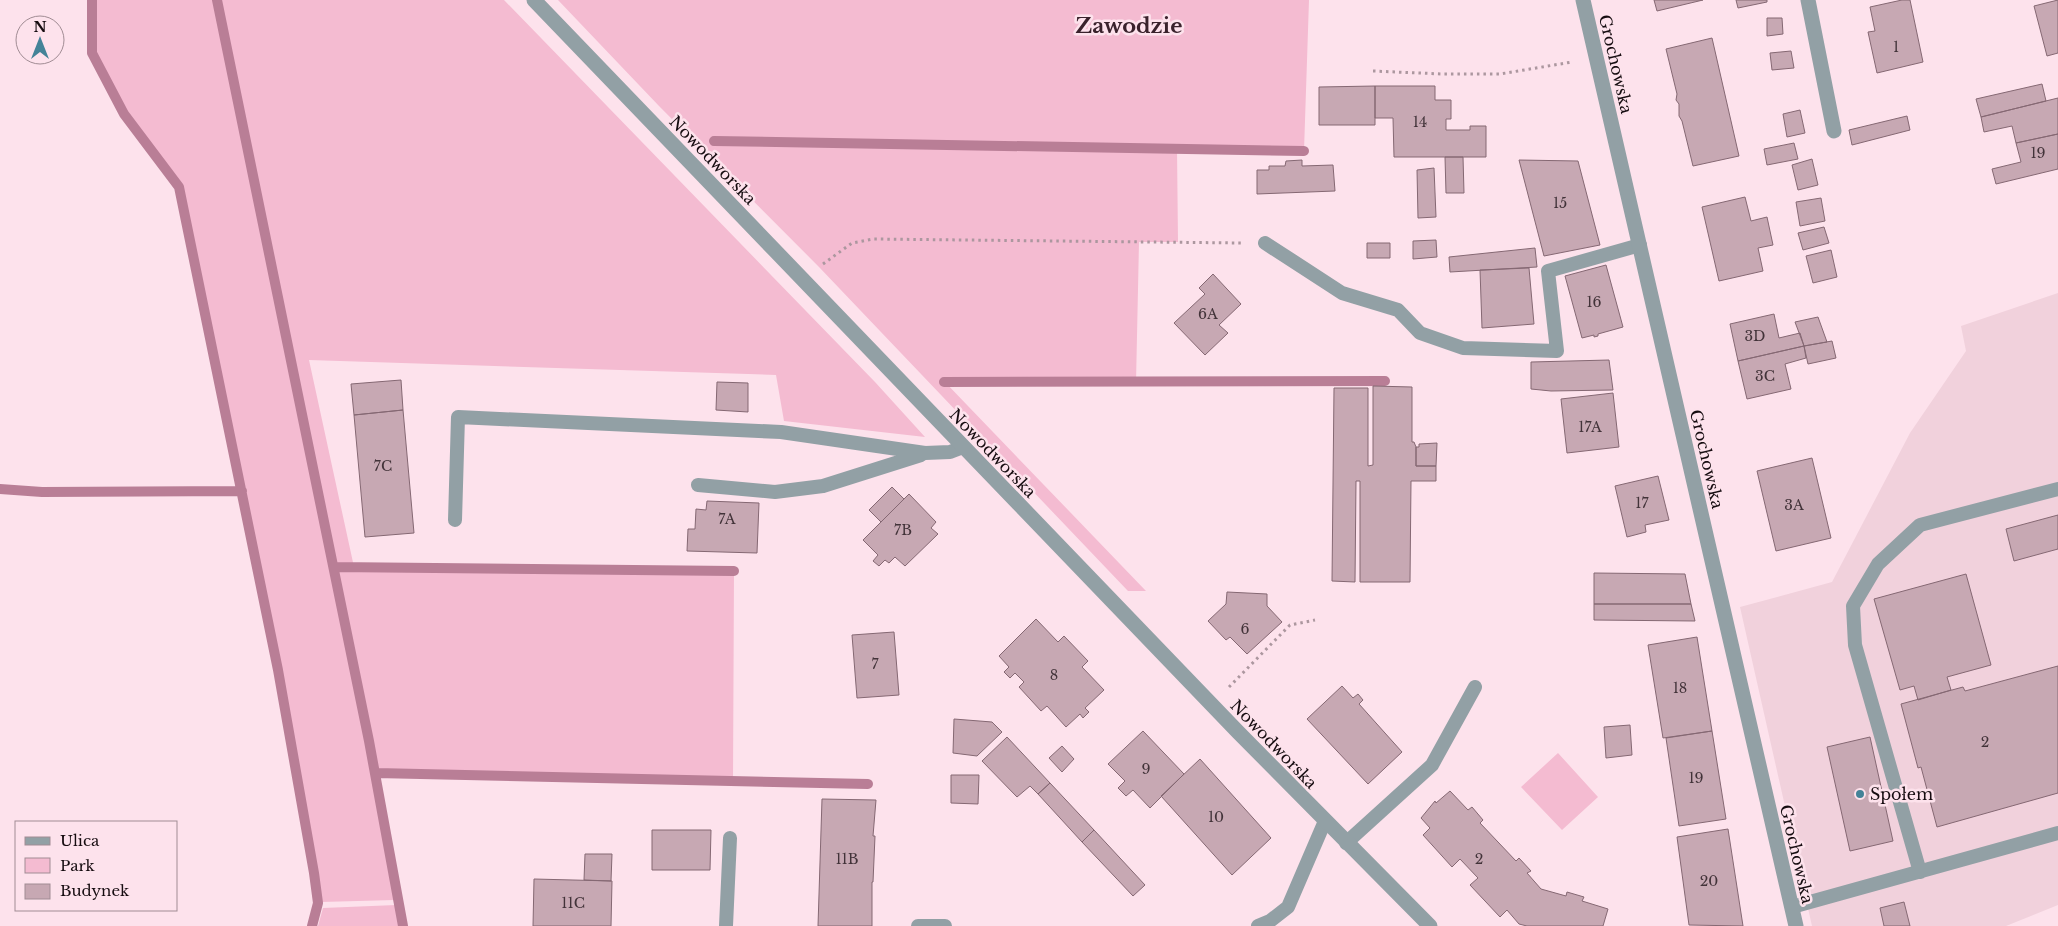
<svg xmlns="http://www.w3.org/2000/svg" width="2058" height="926" viewBox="0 0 2058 926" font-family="'Libre Baskerville',serif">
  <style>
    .built { fill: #f1d1dc }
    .green { fill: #f4bbd1 }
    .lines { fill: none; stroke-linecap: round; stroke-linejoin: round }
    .stream { stroke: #b97e96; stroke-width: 10 }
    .building { fill: #c7a8b3; stroke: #856873 }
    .path { stroke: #ac979f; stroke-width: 3; stroke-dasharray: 2.5 4; stroke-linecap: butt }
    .service { stroke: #92a0a5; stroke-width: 14 }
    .minor { stroke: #92a0a5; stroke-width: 15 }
    .tertiary { stroke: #92a0a5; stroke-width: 15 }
    .poi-dot { fill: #448398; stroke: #fde2ec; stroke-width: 2 }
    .labels { text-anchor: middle; stroke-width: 5; stroke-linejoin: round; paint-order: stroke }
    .number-label { font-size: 14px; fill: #423339 }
    .street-label { font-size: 16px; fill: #160c10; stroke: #fde2ec }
    .poi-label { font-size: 16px; fill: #160c10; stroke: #fde2ec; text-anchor: start }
    .district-label { font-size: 21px; font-weight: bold; fill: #3a222c; stroke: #fde2ec }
  </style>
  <rect width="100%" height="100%" fill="#fde2ec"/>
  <path class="built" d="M2058 293V905L2006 926H1812L1740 607 1832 582 1910 433 1966 351 1961 326Z"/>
  <path class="green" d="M94 0H504L875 382 925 437 784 421 776 375 309 360 354 567 734 571 733 781 376 773 394 900 321 902 271 620 182 185 126 110 94 51Z
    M558 0H1309L1304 151 1177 149 1178 242H1139L1136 383 943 380 1146 591H1128L819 267 659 106Z
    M1558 753 1598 797 1562 830 1521 787Z
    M396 905 399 926H318L323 908Z"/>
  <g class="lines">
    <path class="stream" d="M92 0V53L124 114 179 187 278 670 314 873 318 903 312 926
      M217 0 369 741 403 926
      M714 141 1304 151
      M944 382 1385 381
      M0 489 42 492 242 491
      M334 567 734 571
      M376 773 868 784"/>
  </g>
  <path class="building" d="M1654 0H1703L1657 11Z
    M1736 0H1767V2L1738 8Z
    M1902 0H1910L1923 62 1877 73 1868 32 1875 31 1870 7Z
    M2058 0V53L2047 56 2034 6Z
    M1767 18H1782L1783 34 1767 36Z
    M1712 38 1739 156 1693 166 1682 121 1679 116V104L1676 100 1677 94 1666 49Z
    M1791 51 1794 68 1772 70 1770 53Z
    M2042 84 2046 101 1981 117 1976 99Z
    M1375 86V125H1319V87Z
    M1375 86H1435V100H1451V119H1446V130H1470V126H1486V157H1394L1393 118H1375Z
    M2058 98V134L2016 143 2012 126 1984 132 1981 117Z
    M1800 110 1805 133 1787 137 1783 114Z
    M1907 116 1910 130 1852 145 1849 130Z
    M2058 134V169L1996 184 1992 169 2021 162 2016 143Z
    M1794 143 1798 159 1767 165 1764 149Z
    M1445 157H1463L1464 193H1446Z
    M1812 159 1818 185 1798 190 1792 165Z
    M1302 160V166L1333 165 1335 191 1257 194V170H1269V166H1285L1286 161Z
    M1519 160 1578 161 1600 245 1544 256Z
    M1434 168 1436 217 1418 218 1417 170Z
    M1745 197 1751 221 1767 217 1773 245 1758 248 1763 271 1719 281 1702 207Z
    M1821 198 1825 221 1800 226 1796 202Z
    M1824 227 1829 243 1803 250 1798 233Z
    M1436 240 1437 257 1413 259V241Z
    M1367 243H1390V258H1367Z
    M1535 248 1537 267 1450 272 1449 257Z
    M1831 250 1837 277 1813 283 1806 256Z
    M1606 265 1623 327 1598 334V336L1594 337V335L1582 338 1565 276Z
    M1529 268 1534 324 1482 328 1480 270Z
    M1213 274 1241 304 1219 325 1228 333 1205 355 1174 323 1205 294 1199 288Z
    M1774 314 1779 338 1800 333 1804 346 1738 361 1730 324Z
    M1818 317 1827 342 1804 346 1795 322Z
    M1832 341 1836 358 1808 364 1804 346Z
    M1804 346 1806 358 1785 364 1791 389 1747 399 1738 361Z
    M1609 360 1613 390 1551 391 1531 389V362Z
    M401 380 403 410 354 415 351 384Z
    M717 382 748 383V412L716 410Z
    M1373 386 1412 387V442H1414L1416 447V466H1436V481H1411L1410 582H1360V481H1356L1355 582 1332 581 1334 388H1368V466L1373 465Z
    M1613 393 1619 447 1567 453 1561 399Z
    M403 410 414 533 365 537 354 415Z
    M1437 443 1436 466H1416V447H1419V444Z
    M1812 458 1831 538 1776 551 1757 471Z
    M1658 476 1669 520 1645 525 1646 532 1627 537 1615 486Z
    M892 487 904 499 881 522 869 510Z
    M909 494 936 522 931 528 938 534 905 566 895 557 889 563 885 560 879 566 873 561 878 555 863 540Z
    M707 501 759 503 757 553 687 551 688 529H695L696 509 706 510Z
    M2058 515V549L2014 561 2006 529Z
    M1594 573 1685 574 1691 604H1594Z
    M1966 574 1991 665 1947 677 1951 690 1918 700 1914 686 1900 690 1874 599Z
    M1227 592 1267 594V606L1282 622 1247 654 1230 637 1226 640 1208 621 1226 604Z
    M1594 604H1691L1695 621 1594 620Z
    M1036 619 1058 642 1064 636 1088 661 1082 667 1104 690 1085 708 1089 712 1083 718 1080 714 1066 727 1047 706 1041 711 1019 687 1024 682 1015 673 1010 678 1004 672 1009 667 999 656Z
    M894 632 899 695 857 698 852 635Z
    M1697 637 1712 731 1663 738 1648 645Z
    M2058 666V793L1937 827 1921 767 1918 768 1901 704 1963 687 1965 691Z
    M1342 686 1353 698 1358 694 1363 700 1359 704 1402 752 1368 784 1307 719Z
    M954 719 992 722 1002 732 977 756 953 753Z
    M1630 725 1632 755 1606 758 1604 727Z
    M1143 731 1184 774 1150 808 1133 790 1126 796 1118 788 1125 781 1108 764Z
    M1712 731 1726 819 1679 826 1666 738Z
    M1007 737 1050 783 1038 794 1030 786 1017 797 982 761Z
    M1870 737 1893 841 1850 851 1827 747Z
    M1062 746 1074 759 1062 772 1049 758Z
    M1200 759 1271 838 1232 875 1161 796Z
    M951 775H979L978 804 951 803Z
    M1050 783 1094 830 1082 842 1038 794Z
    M1450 791 1468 810 1472 807 1483 820 1480 823 1516 861 1519 858 1531 871 1527 873 1541 889 1566 896 1567 892 1584 897 1582 901 1608 909 1603 926H1527L1519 924 1507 910 1500 917 1470 885 1478 878 1460 859 1452 867 1423 835 1430 828 1421 818 1435 801 1436 803Z
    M822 799 876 800 873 836H875L873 882H872V926H818Z
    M1728 829 1743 926 1689 925 1677 837Z
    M652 830H711L710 870H652Z
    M1094 830 1145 885 1133 896 1082 842Z
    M585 854H612L611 881 584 880Z
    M534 879 612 881 611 926H533Z
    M1904 902 1910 926H1884L1880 908Z"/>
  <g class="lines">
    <path class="path" d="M1373 71 1442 74H1500L1572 62
      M823 264 852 243 873 239 1242 243
      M1229 687 1290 625 1315 620"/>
    <path class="service" d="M1265 243 1342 293 1398 310 1420 333 1463 348 1557 351 1548 271 1640 245
      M698 485 775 492 823 486 921 455
      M455 520 458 417 781 432 925 453 950 452 963 447
      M1346 843 1432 765 1475 687
      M1920 872 1855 645 1853 606 1878 564 1920 525 2058 489
      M1792 907 2058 833
      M726 926 730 838
      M918 926H945
      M1258 926 1270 921 1288 907 1325 821"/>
    <path class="minor" d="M1583 0 1796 926
      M1808 0 1834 131"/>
    <path class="tertiary" d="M534 0 1238 732 1430 926"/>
  </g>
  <circle class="poi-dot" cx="1860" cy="794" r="5"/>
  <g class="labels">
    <g class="number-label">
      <text x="1896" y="52">1</text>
      <text x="1420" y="127">14</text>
      <text x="2038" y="158">19</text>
      <text x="1560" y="208">15</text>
      <text x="1594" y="307">16</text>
      <text x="1208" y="319">6A</text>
      <text x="1755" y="341">3D</text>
      <text x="1765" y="381">3C</text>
      <text x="1590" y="432">17A</text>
      <text x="383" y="471">7C</text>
      <text x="1642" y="508">17</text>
      <text x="1794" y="510">3A</text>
      <text x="727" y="524">7A</text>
      <text x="903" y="535">7B</text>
      <text x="1245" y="634">6</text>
      <text x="875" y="669">7</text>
      <text x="1054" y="680">8</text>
      <text x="1680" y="693">18</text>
      <text x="1985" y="747">2</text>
      <text x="1146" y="774">9</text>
      <text x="1696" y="783">19</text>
      <text x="1216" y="822">10</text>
      <text x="847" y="864">11B</text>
      <text x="1479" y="864">2</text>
      <text x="1709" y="886">20</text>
      <text x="573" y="908">11C</text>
    </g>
    <g class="street-label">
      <text transform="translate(1616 64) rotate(77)" y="6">Grochowska</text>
      <text transform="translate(713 160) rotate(46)" y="6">Nowodworska</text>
      <text transform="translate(993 453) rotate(46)" y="6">Nowodworska</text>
      <text transform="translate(1707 459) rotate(77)" y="6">Grochowska</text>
      <text transform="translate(1274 744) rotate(46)" y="6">Nowodworska</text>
      <text transform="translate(1797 854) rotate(77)" y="6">Grochowska</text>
    </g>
    <g class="poi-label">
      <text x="1870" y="800">Społem</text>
    </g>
    <g class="district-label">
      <text x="1129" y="33">Zawodzie</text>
    </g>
  </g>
  <rect x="15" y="821" width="162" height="90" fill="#fde2ec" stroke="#a18c94"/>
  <rect x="25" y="837" width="25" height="8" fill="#92a0a5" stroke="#a18c94"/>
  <text x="60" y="846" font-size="15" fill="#160c10">Ulica</text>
  <rect x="25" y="858" width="25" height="15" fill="#f4bbd1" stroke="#a18c94"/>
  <text x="60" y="871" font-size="15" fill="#160c10">Park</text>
  <rect x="25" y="884" width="25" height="15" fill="#c7a8b3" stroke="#a18c94"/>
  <text x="60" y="896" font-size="15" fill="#160c10">Budynek</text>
  <g transform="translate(40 40)"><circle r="24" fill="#fde2ec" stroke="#a18c94"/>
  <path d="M0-4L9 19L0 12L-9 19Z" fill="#448398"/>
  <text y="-8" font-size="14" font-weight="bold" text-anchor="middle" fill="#160c10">N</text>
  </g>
</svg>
